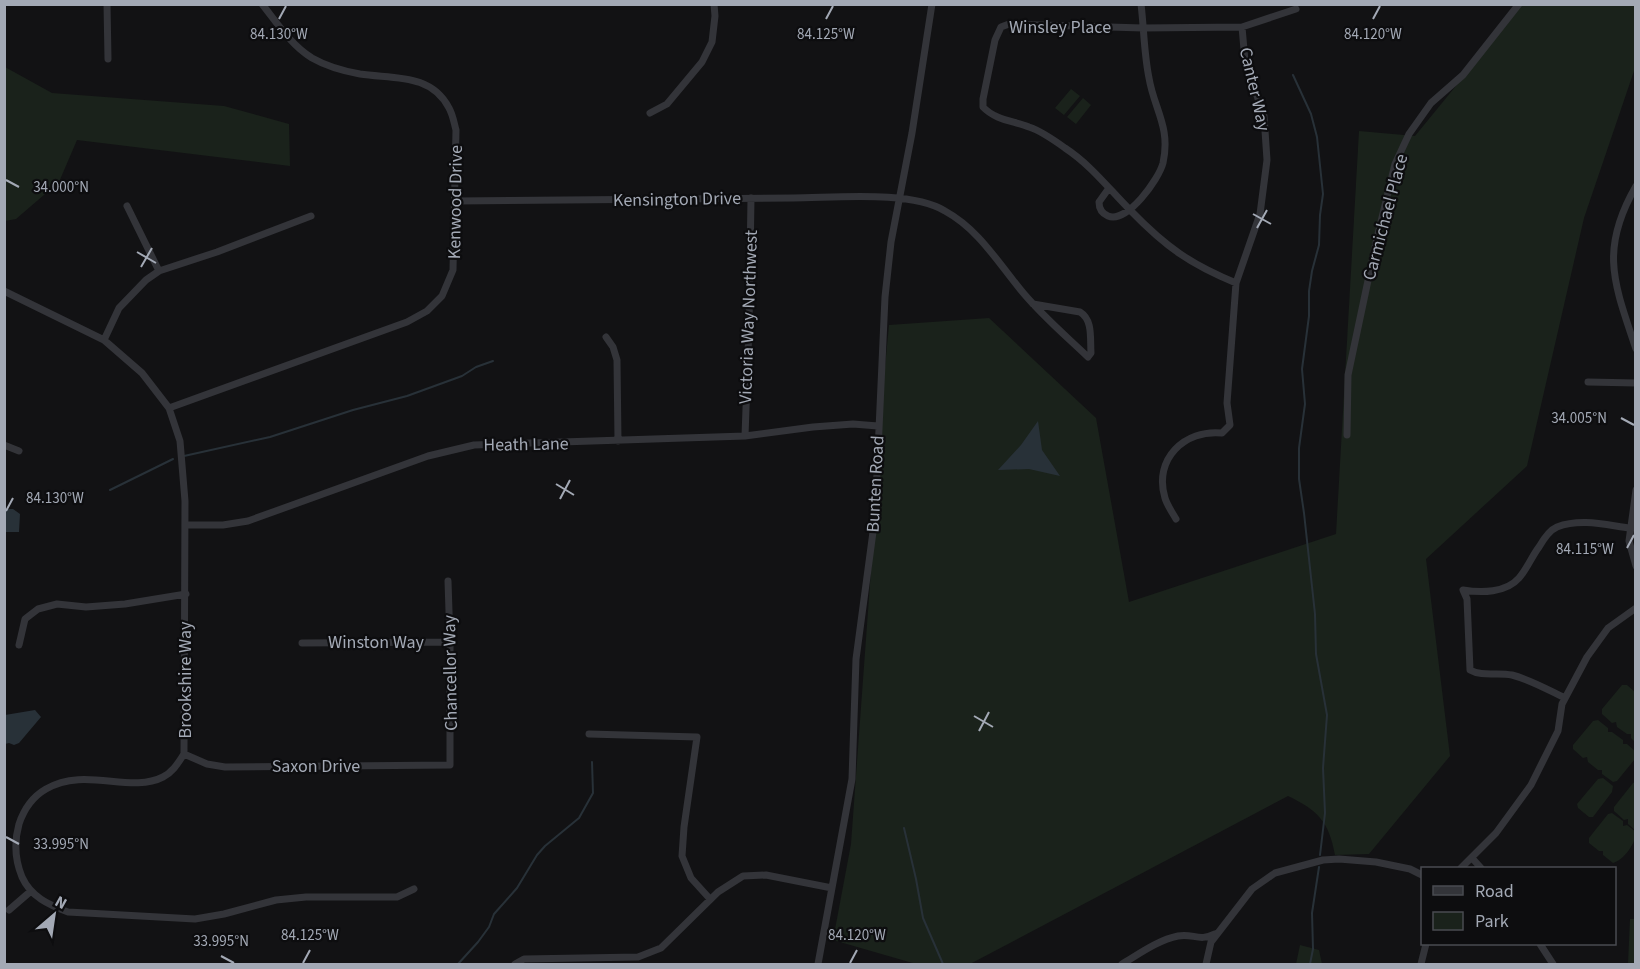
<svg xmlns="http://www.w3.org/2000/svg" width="1640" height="969" viewBox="0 0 1640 969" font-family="'Source Sans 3',sans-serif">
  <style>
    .green { fill: #1a221b }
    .water { fill: #283138 }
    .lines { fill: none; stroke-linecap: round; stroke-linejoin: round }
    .stream { stroke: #283138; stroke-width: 2 }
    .minor { stroke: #333439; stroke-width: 7 }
    .ticks { fill: none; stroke: #a3a9b5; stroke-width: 2 }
    .labels { text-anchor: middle; stroke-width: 4.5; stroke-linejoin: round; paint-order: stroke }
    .street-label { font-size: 18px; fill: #a3a9b5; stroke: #0d0d0f }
    .ticks-label { font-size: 15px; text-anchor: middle; fill: #a3a9b5; stroke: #0d0d0f; stroke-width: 4.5; stroke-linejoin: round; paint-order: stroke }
  </style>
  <rect width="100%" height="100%" fill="#121214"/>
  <path class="green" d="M1517 5H1635V68L1584 218 1527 466 1426 559 1450 756 1369 854 1335 855C1329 821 1317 810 1288 796L970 964H916L833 940 851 844 876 502 875 473 889 325 989 318 1096 418 1129 602 1336 534 1359 131 1415 136 1518 10Z
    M5 67 52 93 224 106 289 124 290 166 77 140 59 182 16 219 5 221Z
    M1071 89 1080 96 1064 115 1055 108Z
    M1083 98 1091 105 1076 124 1067 117Z
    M1622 685H1627L1635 692V742L1631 738V734H1627L1617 727 1616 722 1612 723 1602 714V709Z
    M1598 720 1608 728V732H1612L1623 740V744H1627L1635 751V759L1617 781 1613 782 1602 774V770H1598L1588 762 1587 757 1583 758 1573 749V745L1593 721Z
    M1603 778 1613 786 1612 792 1593 817H1589L1578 808 1577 804 1598 779Z
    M1635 782H1636L1635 830 1628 824V819L1624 820 1614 811V807L1633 783Z
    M1612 813 1623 821V826L1627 825 1636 832C1636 843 1624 860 1613 863L1603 855V851H1599L1589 843V838L1608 814Z
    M1630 919H1635V964H1628Z
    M1300 945 1319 950 1322 964H1296Z"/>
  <path class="water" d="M1038 421 1042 450 1060 476 1029 469 998 470 1021 445Z
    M5 509H13L20 514 19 532H5Z
    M35 710 41 717 19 743 14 745 9 743 5 744V715Z"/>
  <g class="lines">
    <path class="stream" d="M1293 75 1311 114 1317 137 1323 194 1320 215 1319 245 1312 271 1309 291V316L1302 369 1305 404 1299 448V479L1304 513 1315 614 1316 654 1327 715 1323 768 1325 813 1320 855
      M184 456 270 437 353 410 407 396 462 376 476 367 493 361
      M110 490 173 459
      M904 828 916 879 923 918 943 964
      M458 964 478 942 489 927 494 914 517 888 537 855 545 846 579 818 593 793 592 762
      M1310 964 1313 949 1312 913 1319 867"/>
    <path class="minor" d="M107 4 108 59
      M650 113 667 104 702 62 712 42 715 16 714 4
      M1636 186C1599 250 1614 283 1636 349
      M1109 188 1099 202C1099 208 1101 213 1108 216 1127 224 1159 179 1163 163 1171 127 1154 109 1149 78 1144 54 1144 29 1141 4
      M456 201C568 200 680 198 793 198 834 198 910 190 945 211 978 229 997 261 1020 289 1040 314 1065 335 1088 357L1091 353C1090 338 1093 320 1080 312L1033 304
      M127 206 159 271
      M1236 283C1190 264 1166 247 1131 211 1109 189 1091 165 1065 148 1054 140 1041 131 1029 127 1014 121 995 120 983 107V99L995 40 1001 27 1009 24 1143 28 1242 27 1296 9
      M4 291 104 340 142 373 169 408 180 441 185 501 184 754C178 763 173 772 163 777 130 794 85 766 46 789 32 797 24 809 19 824 14 842 15 860 22 877 31 897 49 905 68 912L195 919 224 914 276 900 306 897H397L414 889
      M606 337 613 347 617 360 618 441
      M104 340 119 308 146 280 159 271 217 252 311 216
      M1588 382 1636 383
      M169 408 407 322 427 311 442 296 453 270 456 130C454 123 453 115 449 108 431 73 393 79 360 74 343 71 326 66 312 58 291 45 277 23 262 4
      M1347 435 1348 375 1377 238 1395 164 1409 134 1431 103 1463 75 1519 4
      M745 436 749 326 751 198
      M4 445 19 451
      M1636 490 1629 541 1636 566
      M1176 519C1172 512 1167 505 1165 498 1153 459 1185 429 1222 433L1230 425 1227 403 1236 283 1260 214 1267 160 1264 116 1245 61 1242 27
      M185 525H223L248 521 428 456 474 445 745 436 813 427 853 424 878 426
      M302 643 450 642
      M19 645 25 619 38 609 57 604 86 607 125 604 186 594
      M1565 698C1548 690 1531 680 1512 675 1497 672 1482 677 1470 670L1467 599 1463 590C1481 593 1506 593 1519 578 1527 569 1532 556 1539 547 1543 540 1550 530 1557 527 1581 518 1606 525 1630 528
      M589 734 697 737 684 827 682 856 691 878 710 899
      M184 754 207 764 225 767 450 765V642L448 581
      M1472 858 1481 868
      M1461 868 1496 833 1531 785 1558 731 1562 704 1587 657 1608 628 1636 608
      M9 910 31 891
      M1540 944 1553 964
      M515 964 524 959 638 957 661 948 718 892 743 876 766 875 832 888
      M818 964 852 779 856 659 875 517 885 297 891 242 912 133 932 4
      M1122 964C1139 954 1158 940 1178 936 1193 933 1199 942 1215 934
      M1206 964 1211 942 1252 889 1275 873 1323 860 1339 859 1376 862 1410 869 1422 875
      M1421 964 1426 944"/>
  </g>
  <path class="ticks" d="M279 19 286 6M826 19 833 6M1373 19 1380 6M6 180 19 187M1253 214 1271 224M1257 228 1267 210M137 252 156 263M141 267 152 248M1621 418 1634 425M556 484 574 495M560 499 570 480M6 511 13 498M1627 548 1634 535M974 716 993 727M979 731 989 712M6 837 19 844M221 956 234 963M303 963 310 950M850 963 857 950"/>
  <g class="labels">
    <g class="street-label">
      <text x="1060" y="33">Winsley Place</text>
      <text transform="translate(1255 89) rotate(77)" y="6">Canter Way</text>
      <text transform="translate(677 199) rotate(-1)" y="6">Kensington Drive</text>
      <text transform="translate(455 202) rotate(-89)" y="6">Kenwood Drive</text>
      <text transform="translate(1385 217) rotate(-75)" y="6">Carmichael Place</text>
      <text transform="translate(748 317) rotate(-88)" y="6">Victoria Way Northwest</text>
      <text transform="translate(526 444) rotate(-1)" y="6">Heath Lane</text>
      <text transform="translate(875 484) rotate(-87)" y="6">Bunten Road</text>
      <text x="376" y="648">Winston Way</text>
      <text transform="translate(450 673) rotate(-91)" y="6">Chancellor Way</text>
      <text transform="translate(185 680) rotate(-90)" y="6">Brookshire Way</text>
      <text x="316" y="772">Saxon Drive</text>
    </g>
  </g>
  <g class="ticks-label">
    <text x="279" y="39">84.130°W</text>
    <text x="826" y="39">84.125°W</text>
    <text x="1373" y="39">84.120°W</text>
    <text x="61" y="192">34.000°N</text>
    <text x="1579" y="423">34.005°N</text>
    <text x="55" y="503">84.130°W</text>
    <text x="1585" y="554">84.115°W</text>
    <text x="61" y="849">33.995°N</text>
    <text x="310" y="940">84.125°W</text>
    <text x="857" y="940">84.120°W</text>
    <text x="221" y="946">33.995°N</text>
  </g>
  <rect width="1640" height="969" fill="none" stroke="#a3a9b5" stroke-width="12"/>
  <rect x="1421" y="867" width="195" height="78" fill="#0d0d0f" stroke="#494b51" stroke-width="1.5"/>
  <rect x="1433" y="886" width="30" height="9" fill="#333439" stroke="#494b51" stroke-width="1.5"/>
  <text x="1475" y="897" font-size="18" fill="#a3a9b5">Road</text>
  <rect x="1433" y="912" width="30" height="18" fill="#1a221b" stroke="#494b51" stroke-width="1.5"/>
  <text x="1475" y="927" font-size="18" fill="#a3a9b5">Park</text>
  <g transform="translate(54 915) rotate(29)" stroke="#0d0d0f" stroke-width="4.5" paint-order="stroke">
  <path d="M0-4.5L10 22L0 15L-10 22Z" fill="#a3a9b5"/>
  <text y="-9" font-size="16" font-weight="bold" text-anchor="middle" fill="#a3a9b5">N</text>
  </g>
</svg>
